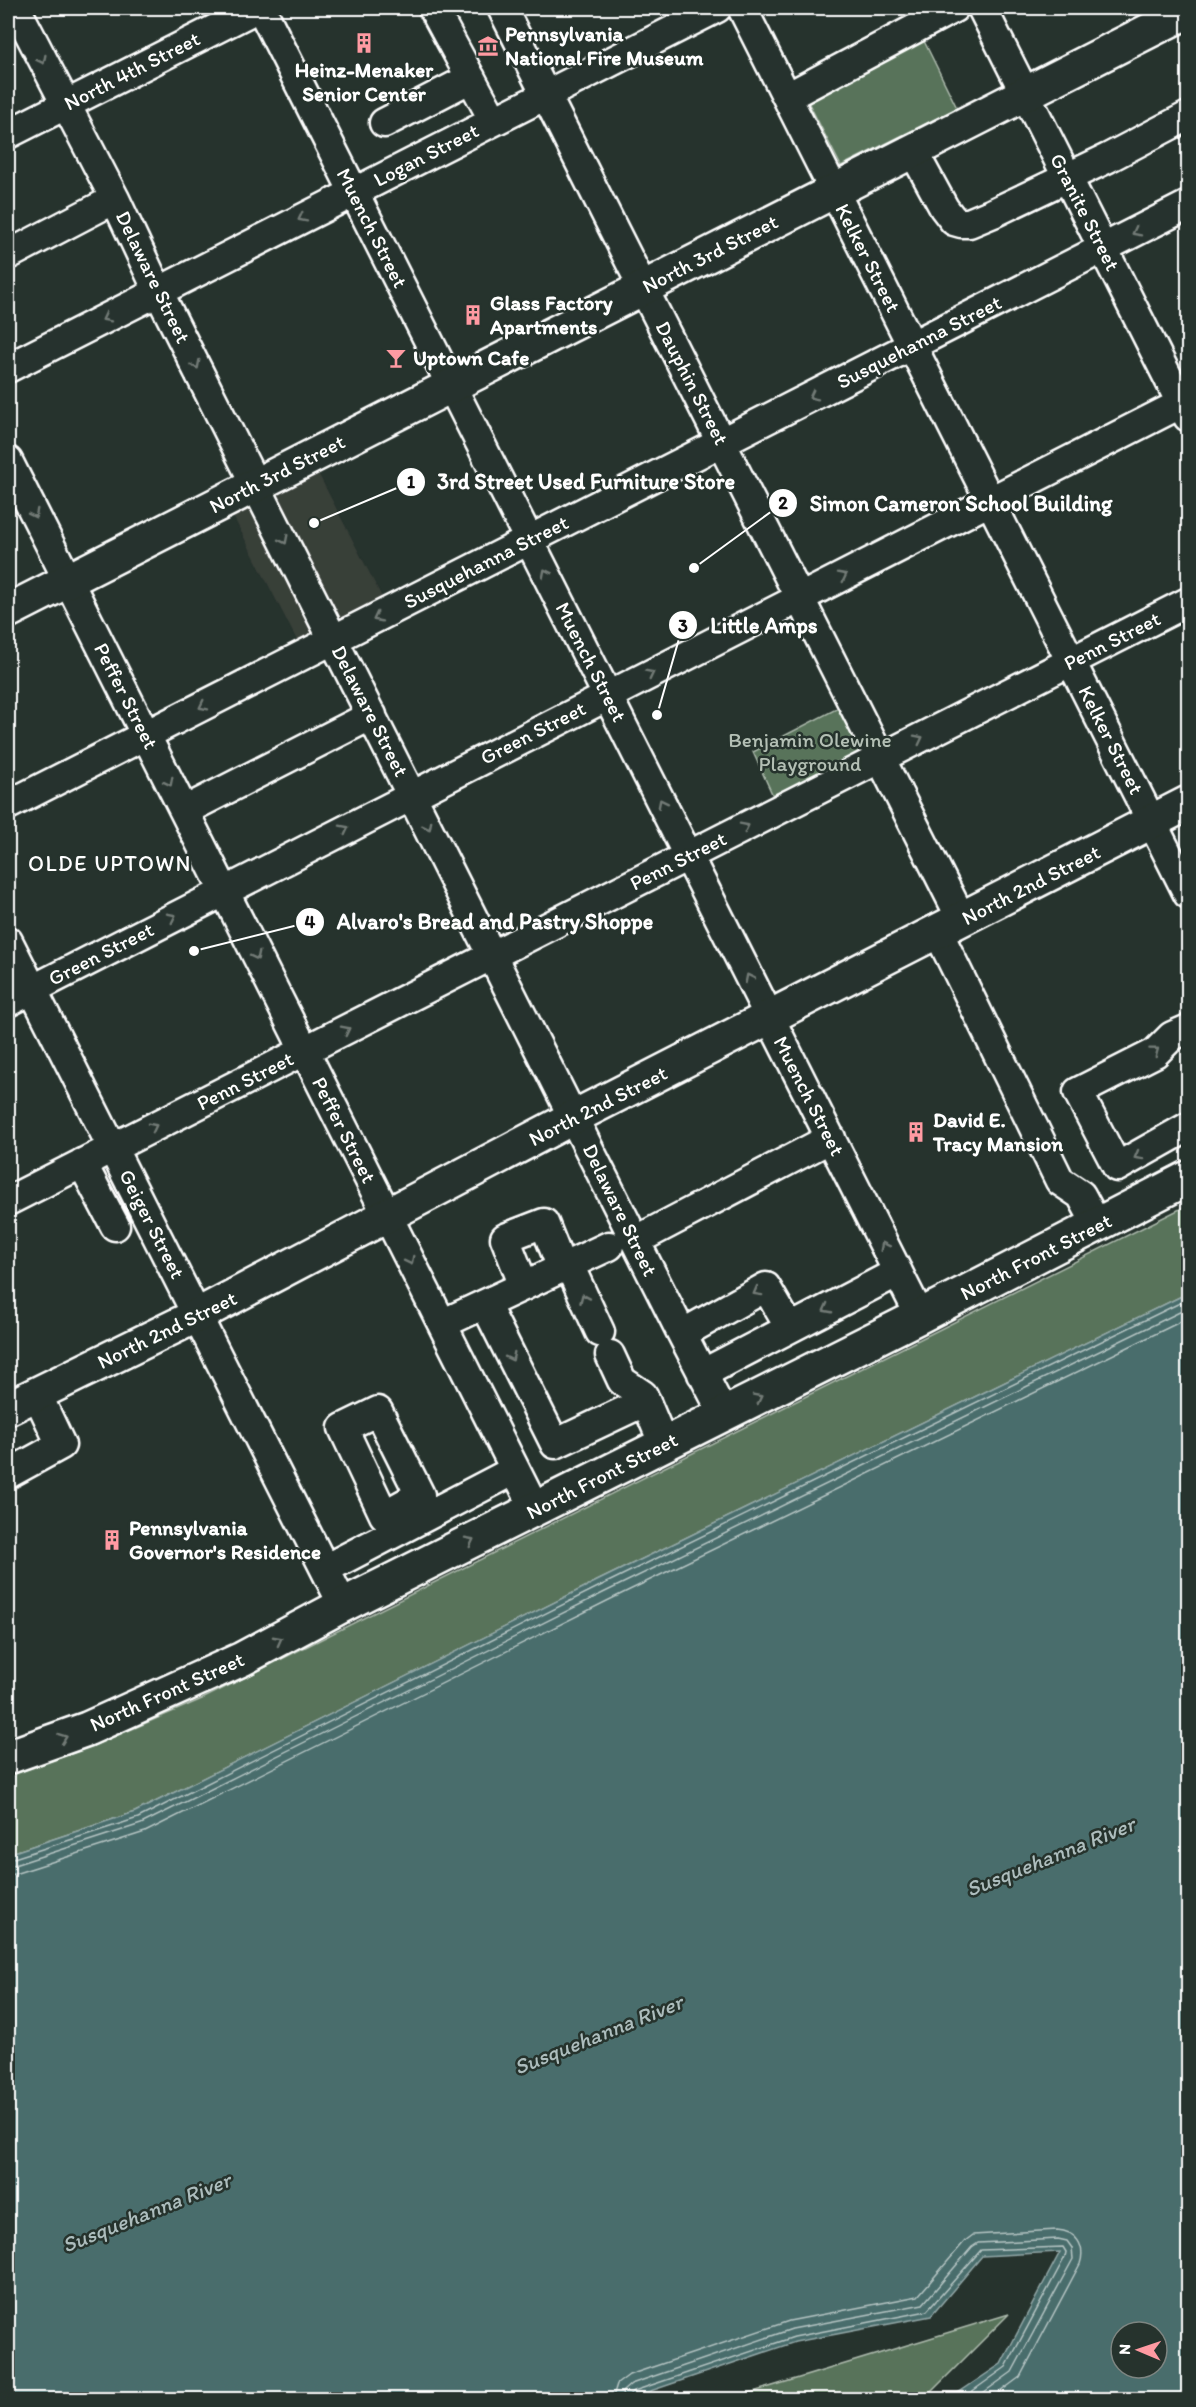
<svg xmlns="http://www.w3.org/2000/svg" width="1196" height="2407" viewBox="0 0 1196 2407" font-family="Itim,sans-serif">
  <style>
    .built { fill: #393f39 }
    .green { fill: #58735a; stroke: #acb9ac; stroke-width: 1.5 }
    .water { fill: #496d6c; stroke: #92a7a7; stroke-width: 1.5; fill-rule: evenodd }
    .lines { fill: none; stroke-linecap: round; stroke-linejoin: round }
    .shore { stroke: #b6c5c4; stroke-width: 1.5 }
    .minor-casing { stroke: #fff; stroke-width: 33 }
    .major-casing { stroke: #fff; stroke-width: 38 }
    .minor { stroke: #26332d; stroke-width: 28 }
    .major { stroke: #26332d; stroke-width: 33 }
    .oneway { stroke: #727a76 }
    .labels { text-anchor: middle; stroke-width: 5; stroke-linejoin: round; paint-order: stroke }
    .poi-label { font-size: 21px; font-weight: bold; fill: #fff; stroke: #26332d; text-anchor: start }
    .street-label { font-size: 21px; fill: #fff; stroke: #26332d }
    .park-label { font-size: 21px; fill: #b4c0b5; stroke: #26332d }
    .neighbourhood-label { font-size: 22px; letter-spacing: 1.5px; fill: #fff; stroke: #26332d }
    .water-label { font-size: 22px; font-style: italic; fill: #adbdbd; stroke: #26332d }
    .leader { fill: none; stroke: #fff; stroke-width: 2 }
    .callout-dot { fill: #fff; stroke: #26332d; stroke-width: 2 }
    .mark-label { font-size: 18px; text-anchor: middle; font-weight: bold; fill: #111 }
    .callout-label { font-size: 22px; text-anchor: middle; font-weight: bold; fill: #fff; stroke: #26332d; stroke-width: 5; stroke-linejoin: round; paint-order: stroke }
  </style>
  <rect width="100%" height="100%" fill="#26332d"/>
  <filter id="ink" filterUnits="userSpaceOnUse"><feTurbulence type="fractalNoise" baseFrequency=".0167" numOctaves="2"/><feDisplacementMap in="SourceGraphic" scale="12" xChannelSelector="R" yChannelSelector="G"/><feConvolveMatrix kernelMatrix="1 2 1 2 8 2 1 2 1" color-interpolation-filters="sRGB"/></filter>
  <g filter="url(#ink)">
    <path class="built" d="M317 471 388 609 303 652 232 514Z"/>
    <path class="green" d="M921 35 957 108 841 166 805 96Z
      M844 705 866 752 774 798 753 752Z
      M1188 1205V1293L599 1580 135 1812 8 1854V1776L90 1747 202 1699Z
      M1009 2314 924 2399H730Z"/>
    <path class="water" d="M1188 1293V2399H949L1001 2364 1060 2252 982 2256 931 2316 795 2342 627 2399H8V1854L135 1812 599 1580ZM1121 2332H1157V2368H1121Z"/>
    <g class="lines">
      <path class="shore" d="M8 1860 138 1818 602 1585 1188 1299
        M8 1867 141 1824 605 1592 1188 1308
        M8 1876 145 1832 609 1600 1188 1318
        M612 2400 617 2384 629 2375 789 2321 918 2296 965 2241 973 2235 1057 2230C1076 2231 1086 2246 1080 2264L1020 2377 989 2400
        M621 2400 623 2391 631 2384 792 2329 923 2304 972 2247 978 2243 1058 2239 1067 2241 1072 2248 1073 2259 1012 2372 973 2400
        M629 2400 630 2394 634 2391 794 2337 927 2311 981 2250 1063 2247 1066 2252 1065 2257 1006 2367 960 2400"/>
      <g class="minor-casing">
        <path id="minor" d="M16 8 115 199 158 291 682 1334 724 1415
          M261 8 920 1316
          M433 8 494 121
          M502 8 962 920
          M742 8 1188 894
          M982 8 1188 417
          M787 97 954 8
          M384 123 471 78
          M8 134 257 8
          M913 151 944 208 954 221 961 223H969L993 213 1108 158 1188 116
          M8 255 115 199
          M8 368 717 8
          M8 461 535 1509
          M8 805 1188 205
          M184 811 372 715
          M938 932 1060 1181 1081 1195 1097 1225
          M8 941 343 1605
          M8 1002 1188 400
          M1188 1029 1172 1036 1155 1053 1078 1092 1117 1167 1188 1127
          M82 1163 115 1226
          M8 1201 1188 602
          M635 1241 831 1138
          M569 1265 600 1332
          M524 1286 505 1238 544 1223 562 1268
          M485 1304 555 1444 646 1401
          M442 1324 609 1246
          M682 1334 766 1287 790 1328
          M610 1355 622 1381 643 1395 664 1445
          M702 1374 898 1272
          M378 1411 420 1495 384 1515 343 1428Z
          M8 1474 61 1445 37 1394
          M325 1569 515 1470"/>
      </g>
      <g class="major-casing">
        <path id="major" d="M8 611 1188 11
          M8 1408 198 1315 574 1117 1188 803
          M8 1757 87 1729 242 1659 343 1605 920 1316 1188 1178"/>
      </g>
      <use href="#minor" class="minor"/>
      <use href="#major" class="major"/>
    </g>
    <defs><path id="oneway-chevron" d="M-2-3.5L2.5 0L-2 3.5" fill="none" stroke-width="1.6" stroke-linecap="round" stroke-linejoin="round" transform="scale(1.5)"/></defs>
    <g class="oneway">
      <use href="#oneway-chevron" transform="translate(42 60) rotate(64)"/>
      <use href="#oneway-chevron" transform="translate(302 218) rotate(153)"/>
      <use href="#oneway-chevron" transform="translate(1136 232) rotate(153)"/>
      <use href="#oneway-chevron" transform="translate(106 318) rotate(153)"/>
      <use href="#oneway-chevron" transform="translate(196 365) rotate(63)"/>
      <use href="#oneway-chevron" transform="translate(813 396) rotate(153)"/>
      <use href="#oneway-chevron" transform="translate(34 514) rotate(63)"/>
      <use href="#oneway-chevron" transform="translate(284 540) rotate(63)"/>
      <use href="#oneway-chevron" transform="translate(546 573) rotate(-117)"/>
      <use href="#oneway-chevron" transform="translate(843 576) rotate(-27)"/>
      <use href="#oneway-chevron" transform="translate(377 618) rotate(153)"/>
      <use href="#oneway-chevron" transform="translate(650 674) rotate(-27)"/>
      <use href="#oneway-chevron" transform="translate(203 706) rotate(153)"/>
      <use href="#oneway-chevron" transform="translate(919 739) rotate(-27)"/>
      <use href="#oneway-chevron" transform="translate(169 782) rotate(63)"/>
      <use href="#oneway-chevron" transform="translate(662 803) rotate(-117)"/>
      <use href="#oneway-chevron" transform="translate(428 826) rotate(63)"/>
      <use href="#oneway-chevron" transform="translate(745 827) rotate(-27)"/>
      <use href="#oneway-chevron" transform="translate(345 829) rotate(-27)"/>
      <use href="#oneway-chevron" transform="translate(172 917) rotate(-27)"/>
      <use href="#oneway-chevron" transform="translate(256 956) rotate(63)"/>
      <use href="#oneway-chevron" transform="translate(749 978) rotate(-117)"/>
      <use href="#oneway-chevron" transform="translate(346 1030) rotate(-27)"/>
      <use href="#oneway-chevron" transform="translate(1155 1051) rotate(-37)"/>
      <use href="#oneway-chevron" transform="translate(153 1127) rotate(-27)"/>
      <use href="#oneway-chevron" transform="translate(1138 1156) rotate(151)"/>
      <use href="#oneway-chevron" transform="translate(884 1246) rotate(-117)"/>
      <use href="#oneway-chevron" transform="translate(410 1261) rotate(63)"/>
      <use href="#oneway-chevron" transform="translate(757 1292) rotate(151)"/>
      <use href="#oneway-chevron" transform="translate(584 1298) rotate(-114)"/>
      <use href="#oneway-chevron" transform="translate(827 1309) rotate(152)"/>
      <use href="#oneway-chevron" transform="translate(511 1357) rotate(63)"/>
      <use href="#oneway-chevron" transform="translate(758 1398) rotate(-27)"/>
      <use href="#oneway-chevron" transform="translate(470 1541) rotate(-27)"/>
      <use href="#oneway-chevron" transform="translate(278 1640) rotate(-28)"/>
      <use href="#oneway-chevron" transform="translate(63 1738) rotate(-20)"/>
    </g>
  </g>
  <defs>
    <g id="building-bare" transform="scale(1.62)"><path d="M-4-6H4V6H1V3H-1V6H-4ZM-2.5-4.3h1.7v1.8h-1.7ZM.8-4.3h1.7v1.8H.8ZM-2.5-1h1.7V.8h-1.7ZM.8-1h1.7V.8H.8Z" fill="#ff9aa2" stroke="#26332d" stroke-width="2.5" paint-order="stroke"/></g>
    <g id="museum-bare" transform="scale(1.62)"><path d="M0-6L6-3V-2H-6V-3ZM-5-1h2V3h-2ZM-1-1h2V3h-2ZM3-1h2V3H3ZM-6 4H6V6H-6Z" fill="#ff9aa2" stroke="#26332d" stroke-width="2.5" paint-order="stroke"/></g>
    <g id="bar-bare" transform="scale(1.62)"><path d="M-6-5H6L.8 .8V4.5H3.5V6h-7V4.5H-.8V.8Z" fill="#ff9aa2" stroke="#26332d" stroke-width="2.5" paint-order="stroke"/></g>
  </defs>
  <g fill-rule="evenodd">
    <use href="#building-bare" x="364" y="43"/>
    <use href="#museum-bare" x="488" y="46"/>
    <use href="#building-bare" x="473" y="315"/>
    <use href="#bar-bare" x="396" y="358"/>
    <use href="#building-bare" x="916" y="1132"/>
    <use href="#building-bare" x="112" y="1540"/>
  </g>
  <g class="labels">
    <g class="poi-label">
      <text x="505" y="41">Pennsylvania<tspan x="505" dy="24">National Fire Museum</tspan></text>
      <text x="364" y="77" text-anchor="middle">Heinz-Menaker<tspan x="364" dy="24">Senior Center</tspan></text>
      <text x="490" y="310">Glass Factory<tspan x="490" dy="24">Apartments</tspan></text>
      <text x="413" y="365">Uptown Cafe</text>
      <text x="933" y="1127">David E.<tspan x="933" dy="24">Tracy Mansion</tspan></text>
      <text x="129" y="1535">Pennsylvania<tspan x="129" dy="24">Governor's Residence</tspan></text>
    </g>
    <g class="street-label">
      <text transform="translate(132 71) rotate(-27)" y="7">North 4th Street</text>
      <text transform="translate(426 155) rotate(-27)" y="7">Logan Street</text>
      <text transform="translate(1085 212) rotate(63)" y="7">Granite Street</text>
      <text transform="translate(372 228) rotate(63)" y="7">Muench Street</text>
      <text transform="translate(710 254) rotate(-27)" y="7">North 3rd Street</text>
      <text transform="translate(868 258) rotate(63)" y="7">Kelker Street</text>
      <text transform="translate(153 277) rotate(64)" y="7">Delaware Street</text>
      <text transform="translate(919 342) rotate(-27)" y="7">Susquehanna Street</text>
      <text transform="translate(692 383) rotate(63)" y="7">Dauphin Street</text>
      <text transform="translate(277 474) rotate(-27)" y="7">North 3rd Street</text>
      <text transform="translate(486 562) rotate(-27)" y="7">Susquehanna Street</text>
      <text transform="translate(1112 641) rotate(-27)" y="7">Penn Street</text>
      <text transform="translate(591 662) rotate(63)" y="7">Muench Street</text>
      <text transform="translate(126 696) rotate(63)" y="7">Peffer Street</text>
      <text transform="translate(370 711) rotate(63)" y="7">Delaware Street</text>
      <text transform="translate(533 733) rotate(-27)" y="7">Green Street</text>
      <text transform="translate(1111 740) rotate(63)" y="7">Kelker Street</text>
      <text transform="translate(678 861) rotate(-27)" y="7">Penn Street</text>
      <text transform="translate(1031 885) rotate(-27)" y="7">North 2nd Street</text>
      <text transform="translate(101 954) rotate(-27)" y="7">Green Street</text>
      <text transform="translate(245 1081) rotate(-27)" y="7">Penn Street</text>
      <text transform="translate(809 1096) rotate(63)" y="7">Muench Street</text>
      <text transform="translate(598 1106) rotate(-27)" y="7">North 2nd Street</text>
      <text transform="translate(344 1130) rotate(63)" y="7">Peffer Street</text>
      <text transform="translate(620 1210) rotate(64)" y="7">Delaware Street</text>
      <text transform="translate(152 1224) rotate(63)" y="7">Geiger Street</text>
      <text transform="translate(1036 1257) rotate(-27)" y="7">North Front Street</text>
      <text transform="translate(167 1330) rotate(-26)" y="7">North 2nd Street</text>
      <text transform="translate(602 1476) rotate(-27)" y="7">North Front Street</text>
      <text transform="translate(167 1692) rotate(-24)" y="7">North Front Street</text>
    </g>
    <g class="park-label">
      <text x="810" y="747">Benjamin Olewine<tspan x="810" dy="24">Playground</tspan></text>
    </g>
    <g class="neighbourhood-label">
      <text x="110" y="871">OLDE UPTOWN</text>
    </g>
    <g class="water-label">
      <text transform="translate(1050 1856) rotate(-22)" y="8">Susquehanna River</text>
      <text transform="translate(598 2034) rotate(-22)" y="8">Susquehanna River</text>
      <text transform="translate(146 2212) rotate(-22)" y="8">Susquehanna River</text>
    </g>
  </g>
  <path class="leader" d="M314 523L411 482M694 568L783 503M657 715L683 625M194 951L310 922"/>
  <g class="callout-dot">
    <circle cx="314" cy="523" r="6"/>
    <circle cx="694" cy="568" r="6"/>
    <circle cx="657" cy="715" r="6"/>
    <circle cx="194" cy="951" r="6"/>
    <circle cx="411" cy="482" r="15"/>
    <circle cx="783" cy="503" r="15"/>
    <circle cx="683" cy="625" r="15"/>
    <circle cx="310" cy="922" r="15"/>
  </g>
  <g class="mark-label">
    <text x="411" y="488">1</text>
    <text x="783" y="509">2</text>
    <text x="683" y="632">3</text>
    <text x="310" y="928">4</text>
  </g>
  <g class="callout-label">
    <text x="586" y="489">3rd Street Used Furniture Store</text>
    <text x="961" y="511">Simon Cameron School Building</text>
    <text x="764" y="633">Little Amps</text>
    <text x="495" y="929">Alvaro's Bread and Pastry Shoppe</text>
  </g>
  <rect width="1196" height="2407" fill="none" stroke="#26332d" stroke-width="30"/>
  <rect x="15" y="15" width="1166" height="2377" fill="none" stroke="#fff" stroke-width="2" filter="url(#ink)"/>
  <g transform="translate(1139 2350) rotate(272)"><circle r="28" fill="#26332d" stroke="#7d8581" stroke-width="1.5"/>
  <path d="M0-4.5L10 22L0 15L-10 22Z" fill="#ff9aa2"/>
  <text y="-9" font-size="16" font-weight="bold" text-anchor="middle" fill="#ffffff">N</text>
  </g>
</svg>
